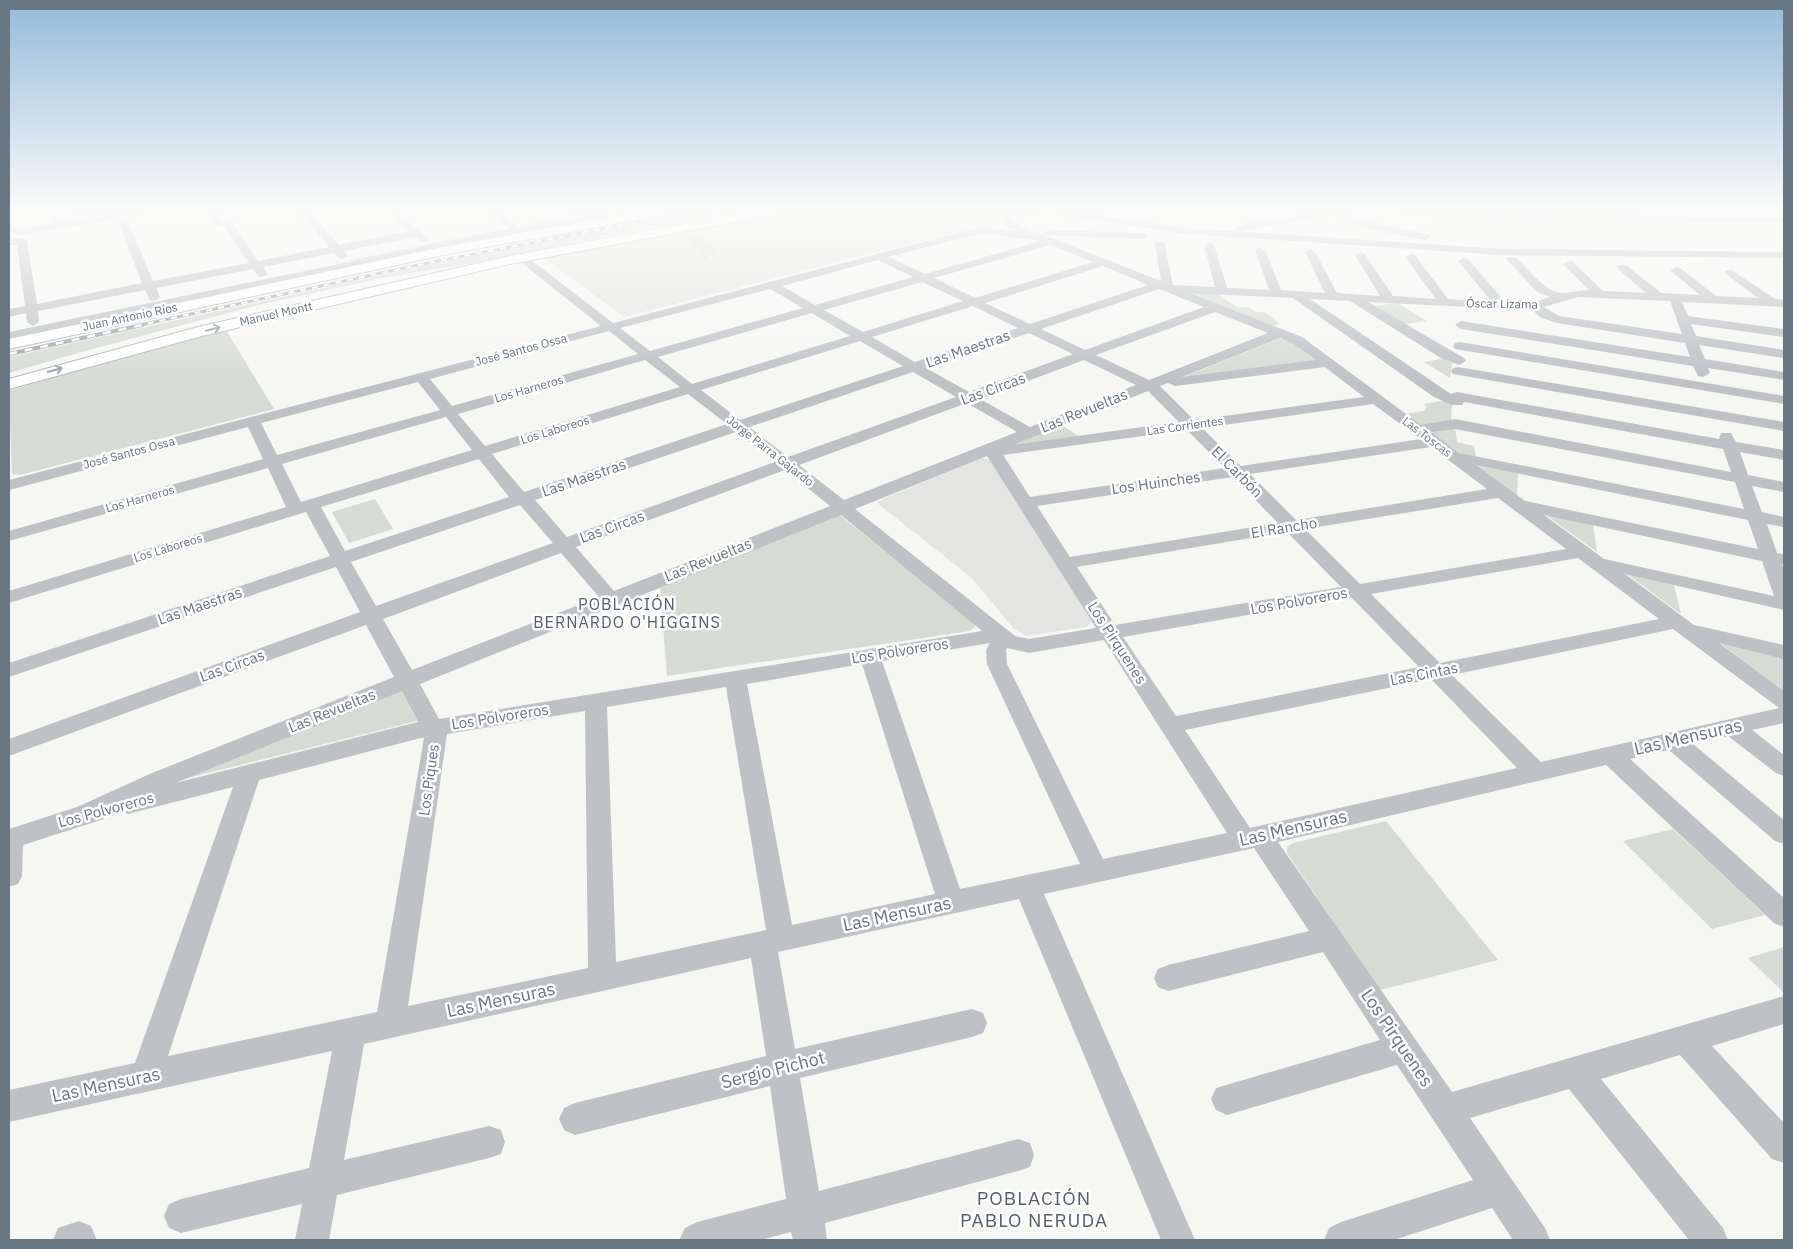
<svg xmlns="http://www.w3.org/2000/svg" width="1793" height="1249" viewBox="0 0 1793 1249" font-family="'IBM Plex Sans',sans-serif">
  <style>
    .built { fill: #e4e5e3 }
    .green { fill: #d6dbd3 }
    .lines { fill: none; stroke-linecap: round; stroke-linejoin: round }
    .stream { stroke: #b7c2c5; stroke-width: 2.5 }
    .major-casing { stroke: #b2b6b9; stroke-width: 2 }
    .minor { fill: #bec2c5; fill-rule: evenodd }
    .major { fill: #fff; fill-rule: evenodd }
    .rail-far1-casing { stroke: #a0a6aa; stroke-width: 3 }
    .rail-casing { stroke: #a0a6aa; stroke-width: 4 }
    .rail-far1 { stroke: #fff; stroke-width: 2; stroke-dasharray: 6; stroke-linecap: butt }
    .rail { stroke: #fff; stroke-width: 2.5; stroke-dasharray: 8; stroke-linecap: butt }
    .oneway { stroke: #95a0a7 }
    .labels { text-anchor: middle; stroke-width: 5; stroke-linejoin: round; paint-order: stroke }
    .far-street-label { font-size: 12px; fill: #687781; stroke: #fff }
    .street-label { font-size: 15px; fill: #687781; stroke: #fff }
    .neighbourhood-label { font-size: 16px; letter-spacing: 1px; fill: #556067; stroke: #fff }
    .near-street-label { font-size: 18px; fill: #687781; stroke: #fff }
    .near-neighbourhood-label { font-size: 19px; letter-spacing: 1px; fill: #556067; stroke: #fff }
  </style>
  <rect width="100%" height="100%" fill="#f6f6f3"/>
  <path class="built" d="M807 209H1005L992 230 959 231 624 317 544 258Z
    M982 458 991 460 1092 622 1086 627 1026 636 1014 629 972 578 877 503 885 498Z"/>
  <path class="green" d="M561 209H597V217L528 229 523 225 572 215Z
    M712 209H741L467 264 381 278 263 304 81 352 9 373V357L433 264Z
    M101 210 103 216 52 224 51 218Z
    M943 212 967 214 956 230 931 228Z
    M503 229 509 233 353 264 350 260Z
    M690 230 695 232 692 234 718 250 710 253 707 261H705L681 231Z
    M1189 292 1217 293 1238 308 1248 307 1256 312H1265L1280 324 1272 326 1190 295Z
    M1397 303 1427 321 1403 324 1374 306Z
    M226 330 274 409 20 475 12 474 9 391 97 364Z
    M1279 339 1290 341 1318 362 1178 379Z
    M1446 358 1452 362 1450 378 1424 362Z
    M1447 400 1452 405 1451 420 1448 423 1419 425 1404 414 1424 411 1427 407 1424 404Z
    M1062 425 1081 438 1006 447Z
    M1455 427 1457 442 1474 446 1476 459 1459 455 1426 431Z
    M1476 465 1518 473 1517 497Z
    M375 499 393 529 349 543 332 512Z
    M837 513 974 622 975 627 970 631 667 676 660 585Z
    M1543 513 1593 523 1597 552Z
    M1615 565 1672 577 1681 614Z
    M1713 638 1784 656V691Z
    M400 687 417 721 184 779Z
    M1386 821 1498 960 1380 990 1287 853V847L1293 843Z
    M1673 829 1765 915 1712 929 1623 841Z
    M1784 947V993L1748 958Z"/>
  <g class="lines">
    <path class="stream" d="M1362 209 1444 216 1612 215 1708 220H1784"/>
    <g class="major-casing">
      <path id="major" d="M655 209H679L673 213 443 255 9 349V339L443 247Z
        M764 209H788L782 213 510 264 202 336 9 389V379L198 327 510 256Z"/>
    </g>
    <path class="minor" d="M9 209H32L27 212 9 214Z
      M142 209H162L157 212 126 217 153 281 249 263 224 227 215 225 205 209H215L223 221 232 223 258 261 329 247 297 209H307L339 245 409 231 384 209H394L429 239 424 242 415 237 344 251 348 256 343 259 339 258 334 253 263 267 268 274 262 277 258 276 253 269 156 288 160 297 154 301 150 300 145 290 38 311 39 322 33 326 27 322 26 313 9 317V309L25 306 17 245H9V239L22 238 27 241 37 304 142 283 117 219 20 235 9 231V225L21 229Z
      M483 209H494L519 227 604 211 609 214 604 217 526 232 528 235 523 238 515 234 9 340V332L509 229Z
      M1008 209H1057L1186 228 1502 249 1784 252V258L1502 255 1186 234 1047 213 1014 216 1012 219 1021 226 1161 281 1155 244 1156 242H1164L1173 285 1215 287 1204 245 1209 242 1214 245 1227 288 1269 290 1255 250 1260 247 1265 250 1281 290 1325 293 1305 252 1310 249 1315 252 1337 293 1380 296 1355 255 1360 252 1364 253 1393 296 1436 299 1405 257 1411 254 1415 255 1448 299 1492 302 1458 261 1464 258 1468 259 1505 302 1532 303 1550 297 1537 292 1508 261 1506 259 1508 257H1516C1526 267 1546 293 1562 293 1571 293 1579 290 1589 290L1563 264 1569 261 1573 262 1603 291 1646 293 1618 269 1616 267 1618 265H1626L1661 293 1700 295 1672 272 1670 270 1676 267 1680 268 1716 296 1758 298 1726 274 1724 272 1730 269 1775 299H1784V307L1682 302 1688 316 1784 329V337L1691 324 1696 336 1784 350V358L1699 345 1705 359 1784 372V380L1708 368 1710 373 1703 377 1698 376 1693 366 1461 329 1455 325 1461 321 1690 357 1685 343 1557 323 1542 318 1532 310 1368 302 1464 358 1466 361 1459 365 1441 358 1350 301 1310 299 1451 394 1457 392 1719 439 1721 433H1731L1736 442 1784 450V460L1740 452 1748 475 1784 482V492L1752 486 1762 512 1784 517V527L1767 524 1777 553 1784 554V564H1782L1784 571V610L1625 574 1694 625 1784 645V659L1719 643 1784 691V723L1752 730 1784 755V776L1776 773 1728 736 1693 744 1784 820V844L1775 841 1669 750 1630 759 1784 898V927L1774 923 1606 765 1278 842 1452 1092 1784 996V1024L1712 1046 1784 1123V1163L1772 1159 1680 1055 1601 1079 1723 1228 1728 1240H1689L1569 1089 1470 1118 1545 1228 1550 1240H1513L1492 1208 1394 1240H1324L1329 1228 1341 1222 1473 1180 1397 1065 1227 1115 1216 1110 1211 1099 1216 1088 1380 1040 1323 952 1168 991 1158 987 1154 978 1158 969 1168 965 1309 931 1254 848 1044 894 1195 1240H1161L1019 899 778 952 795 1049 972 1009 983 1013 987 1023 983 1033 972 1037 800 1078 819 1191 1018 1139 1030 1143 1034 1155 1030 1167 1018 1171 825 1223 827 1240H793L791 1232 761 1240H679L685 1228 697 1222 786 1199 770 1086 575 1135 564 1130 559 1119 564 1108 575 1103 766 1056 751 958 364 1044 344 1160 489 1126 501 1130 505 1142 501 1154 489 1158 337 1195 329 1240H295L302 1204 181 1233 169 1228 164 1216 169 1204 181 1199 309 1168 332 1051 9 1122V1090L135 1063 233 787 128 814 119 809 105 816 104 819 23 845 22 876 18 884 9 887V829L77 807 152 773 394 677 366 625 9 756V739L360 612 336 567 9 677V663L330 556 306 512 9 603V591L286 507 268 468 9 541V531L263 459 248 427 9 490V480L601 326 518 260 516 258 518 256H526L613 323 965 231 988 228 1015 231 1007 227 1002 219ZM988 234 1041 241 925 274 889 257 965 237ZM1051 245 1093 262 975 298 934 278ZM878 260 913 277 815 305 782 286ZM1103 266 1148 285 1030 324 985 303ZM922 282 963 301 863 332 824 310ZM770 289 803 308 650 351 620 328ZM1159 289 1204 307 1085 350 1041 329ZM1189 293 1293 298 1434 397 1452 405H1462L1464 402 1723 449 1731 472 1455 419 1421 425 1302 337ZM1578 297 1670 301 1682 334 1559 316 1544 307ZM973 306 1018 328 915 362 872 337ZM1215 312 1268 333 1149 380 1096 355ZM812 313 850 336 692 384 658 357ZM609 331 638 354 452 406 430 379ZM1029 333 1073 354 969 392 926 368ZM1280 338 1292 343 1316 360 1182 377ZM860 341 903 366 740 420 701 390ZM645 360 680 387 485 446 458 414ZM1084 360 1136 385 1030 427 980 399ZM1325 367 1364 397 1194 420 1160 386 1168 383 1175 386ZM913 372 956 397 788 457 749 427ZM418 382 440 410 277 455 261 423ZM1148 391 1179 422 1013 445ZM688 394 727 424 524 492 492 454ZM967 403 1017 432 844 500 799 465ZM1373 404 1421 439 1241 466 1202 428ZM446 417 472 450 301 502 282 464ZM1455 429 1735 482 1744 509 1459 453 1431 432ZM1187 430 1225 468 1030 497 1003 455ZM736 432 775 462 567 537 535 500ZM1431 447 1487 489 1296 520 1250 474ZM987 456 1096 628 1029 639 1015 636 855 509ZM479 459 509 497 345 551 321 507ZM1476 465 1748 520 1758 549 1525 501ZM785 470 830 506 614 591 576 547ZM1233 477 1278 523 1070 557 1037 506ZM1498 498 1566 549 1360 584 1305 529ZM520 505 553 543 376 606 351 562ZM841 515 982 631 439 719 420 684ZM1544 515 1762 561 1774 596 1604 559ZM1287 532 1341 587 1115 625 1077 567ZM561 553 599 597 412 670 383 619ZM1578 558 1659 619 1440 663 1371 594ZM1351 597 1419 667 1176 716 1123 637ZM1673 629 1779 708 1541 762 1452 675ZM1104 640 1227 833 1103 859 1007 664 1006 650 1007 648 1029 653ZM990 643 986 650 987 664 1080 864 960 889 882 661ZM862 664 935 894 792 925 747 684ZM1431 679 1517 768 1250 828 1185 730ZM726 687 766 930 616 962 607 707ZM402 691 418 722 175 783ZM585 711 588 968 408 1006 447 734ZM421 738H424L377 1012 168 1056 259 780Z
      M1330 209H1339L1368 221 1429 235 1430 237 1425 240C1396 233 1362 231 1336 215L1240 231 1235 228 1240 225 1329 210Z
      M1049 230 1144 233 1149 236 1144 239 1045 235 1044 233Z
      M1460 342 1784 396V404L1455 349 1453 346 1455 343Z
      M1458 367 1784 422V431L1453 374 1451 371 1453 368Z
      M79 1221 91 1226 96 1238V1240H53L58 1228Z"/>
    <use href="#major" class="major"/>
    <g class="rail-far1-casing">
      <path id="rail-far1" d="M136 326 418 265 704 209"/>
    </g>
    <g class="rail-casing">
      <path id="rail" d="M9 354 142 325"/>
    </g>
    <use href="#rail-far1" class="rail-far1"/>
    <use href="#rail" class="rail"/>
  </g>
  <defs><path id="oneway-shaft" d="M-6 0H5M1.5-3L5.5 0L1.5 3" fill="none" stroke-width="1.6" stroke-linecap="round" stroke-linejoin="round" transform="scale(1.25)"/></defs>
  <g class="oneway">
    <use href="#oneway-shaft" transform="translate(213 329) rotate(-13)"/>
    <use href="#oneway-shaft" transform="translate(55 370) rotate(-16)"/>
  </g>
  <linearGradient id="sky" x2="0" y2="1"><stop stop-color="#94bada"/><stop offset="0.55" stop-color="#fbfbfa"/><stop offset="1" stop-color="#fbfbfa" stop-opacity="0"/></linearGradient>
  <rect width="1793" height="383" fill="url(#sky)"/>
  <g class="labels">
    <g class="far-street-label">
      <text transform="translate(1502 304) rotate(1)" y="4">Óscar Lizama</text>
      <text transform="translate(276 314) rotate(-13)" y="4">Manuel Montt</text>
      <text transform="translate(130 317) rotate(-12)" y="4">Juan Antonio Ríos</text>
      <text transform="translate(521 350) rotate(-15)" y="4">José Santos Ossa</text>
      <text transform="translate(529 389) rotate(-16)" y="4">Los Harneros</text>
      <text transform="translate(1185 426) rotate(-8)" y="4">Las Corrientes</text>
      <text transform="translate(555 430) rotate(-17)" y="4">Los Laboreos</text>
      <text transform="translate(1427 437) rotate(37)" y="4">Las Toscas</text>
      <text transform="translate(770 451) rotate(38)" y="4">Jorge Parra Gajardo</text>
      <text transform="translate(129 453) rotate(-15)" y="4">José Santos Ossa</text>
      <text transform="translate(140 499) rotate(-16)" y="4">Los Harneros</text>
      <text transform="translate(168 548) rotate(-17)" y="4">Los Laboreos</text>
    </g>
    <g class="street-label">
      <text transform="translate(968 349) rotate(-19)" y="5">Las Maestras</text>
      <text transform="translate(993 389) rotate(-20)" y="5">Las Circas</text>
      <text transform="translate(1084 411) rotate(-22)" y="5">Las Revueltas</text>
      <text transform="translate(1237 472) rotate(45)" y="5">El Carbón</text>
      <text transform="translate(584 478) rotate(-19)" y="5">Las Maestras</text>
      <text transform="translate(1156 483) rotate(-8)" y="5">Los Huinches</text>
      <text transform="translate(612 527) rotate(-20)" y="5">Las Circas</text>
      <text transform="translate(1284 528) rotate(-9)" y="5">El Rancho</text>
      <text transform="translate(708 560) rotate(-22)" y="5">Las Revueltas</text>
      <text transform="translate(1299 601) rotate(-10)" y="5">Los Polvoreros</text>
      <text transform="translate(200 606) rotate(-19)" y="5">Las Maestras</text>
      <text transform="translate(1117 643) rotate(57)" y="5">Los Pirquenes</text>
      <text transform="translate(900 651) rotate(-9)" y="5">Los Polvoreros</text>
      <text transform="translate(232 666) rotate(-20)" y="5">Las Circas</text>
      <text transform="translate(1424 674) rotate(-11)" y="5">Las Cintas</text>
      <text transform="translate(332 711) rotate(-22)" y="5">Las Revueltas</text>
      <text transform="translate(500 717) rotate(-9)" y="5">Los Polvoreros</text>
      <text transform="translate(429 780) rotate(-82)" y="5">Los Piques</text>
      <text transform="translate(106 810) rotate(-15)" y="5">Los Polvoreros</text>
    </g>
    <g class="neighbourhood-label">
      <text x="627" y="610">POBLACIÓN<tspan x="627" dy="18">BERNARDO O'HIGGINS</tspan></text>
    </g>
    <g class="near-street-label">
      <text transform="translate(1688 737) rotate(-13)" y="6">Las Mensuras</text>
      <text transform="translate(1293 828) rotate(-13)" y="6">Las Mensuras</text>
      <text transform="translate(897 914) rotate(-12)" y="6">Las Mensuras</text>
      <text transform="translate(501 1000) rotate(-12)" y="6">Las Mensuras</text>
      <text transform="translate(1397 1038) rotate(56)" y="6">Los Pirquenes</text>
      <text transform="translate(773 1070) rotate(-14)" y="6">Sergio Pichot</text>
      <text transform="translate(106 1085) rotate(-12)" y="6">Las Mensuras</text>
    </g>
    <g class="near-neighbourhood-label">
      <text x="1034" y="1205">POBLACIÓN<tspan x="1034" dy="22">PABLO NERUDA</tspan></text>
    </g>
  </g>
  <rect width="1793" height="1249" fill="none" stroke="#687781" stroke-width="20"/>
</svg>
